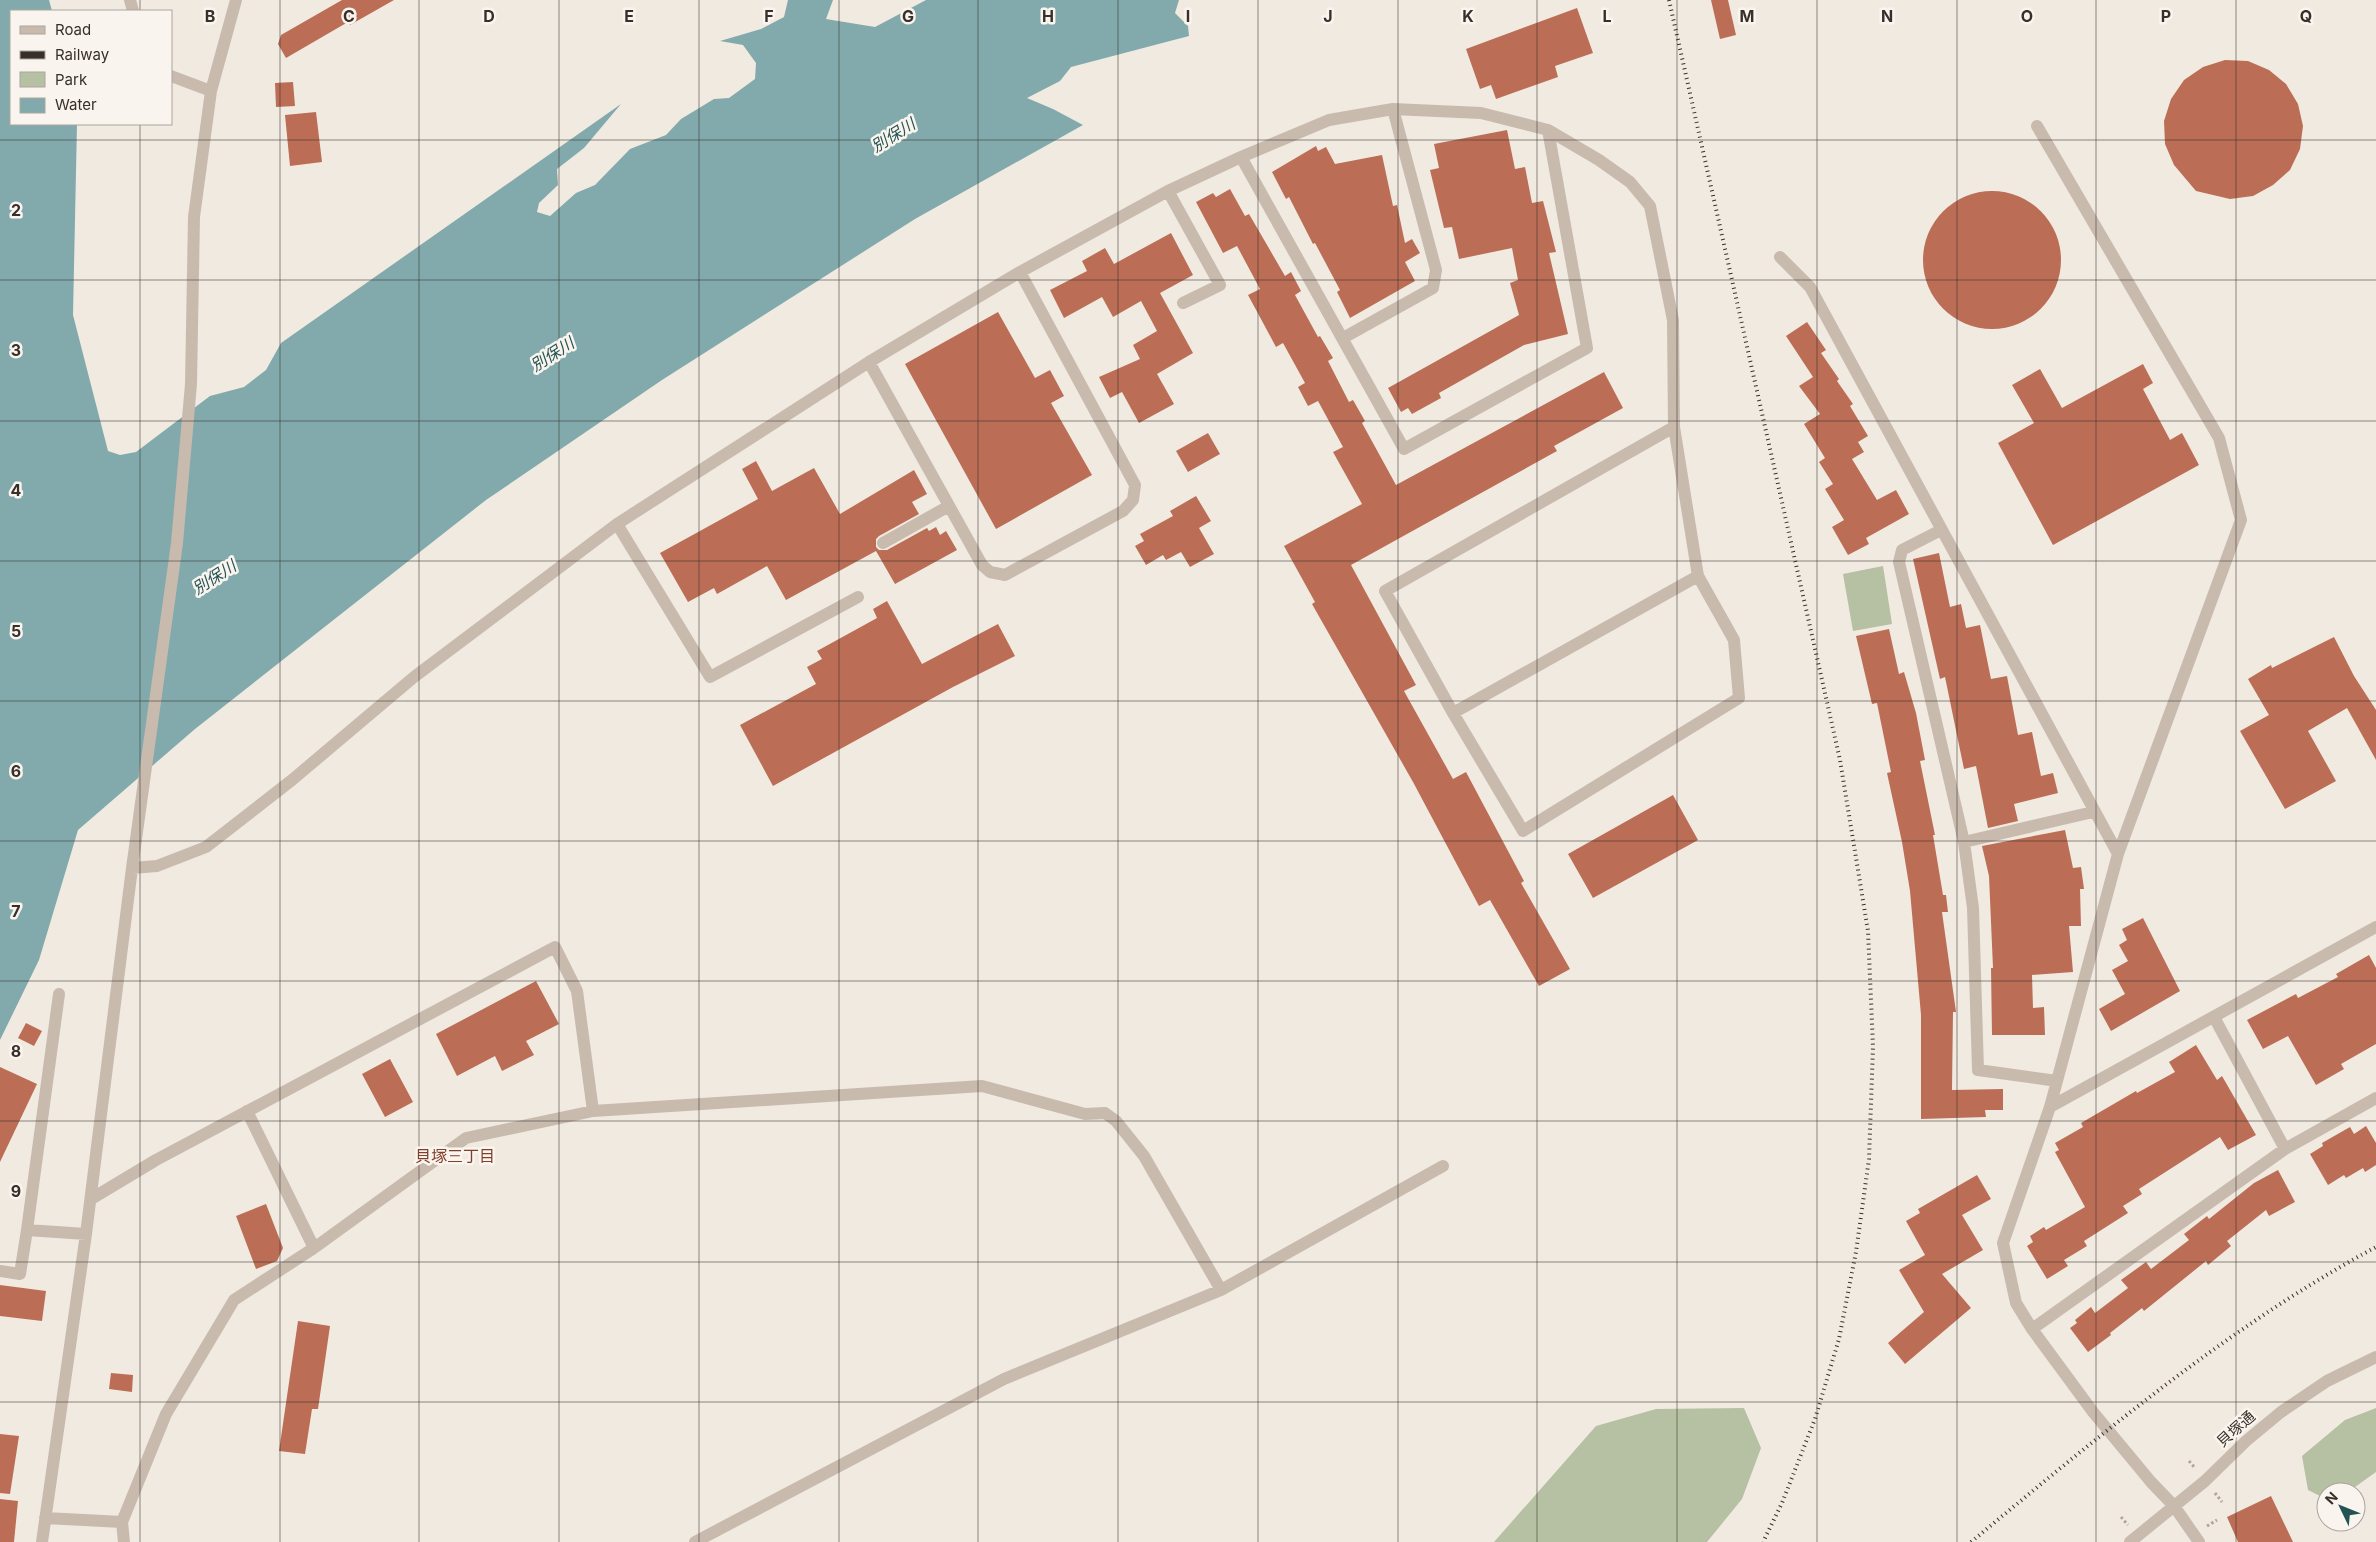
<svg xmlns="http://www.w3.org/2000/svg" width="2376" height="1542" viewBox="0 0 2376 1542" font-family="Inter,'Noto Sans JP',sans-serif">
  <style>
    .green { fill: #b6c0a2 }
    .water { fill: #82aaac }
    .building { fill: #bb6e55 }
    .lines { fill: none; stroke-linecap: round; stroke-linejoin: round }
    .path { stroke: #b5a498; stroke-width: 3; stroke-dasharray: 2.5 2.5; stroke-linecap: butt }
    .minor { stroke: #c9baae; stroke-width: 12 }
    .rail { stroke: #382f2b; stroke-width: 4; stroke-dasharray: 1 4; stroke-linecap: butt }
    .grid { fill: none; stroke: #382f2b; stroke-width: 1; stroke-opacity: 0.55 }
    .labels { text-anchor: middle; stroke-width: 5; stroke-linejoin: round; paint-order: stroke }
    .street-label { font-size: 15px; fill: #382f2b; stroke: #f9f4ed }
    .water-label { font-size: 16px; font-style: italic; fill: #245356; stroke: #f9f4ed }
    .neighbourhood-label { font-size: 16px; fill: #803f2b; stroke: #f9f4ed }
    .grid-label { font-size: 16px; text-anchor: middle; font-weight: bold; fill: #382f2b; stroke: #f9f4ed; stroke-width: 5; stroke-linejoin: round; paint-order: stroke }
  </style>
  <rect width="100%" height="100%" fill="#f1eae1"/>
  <path class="green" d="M1883 566 1892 624 1853 631 1843 574Z
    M1744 1408 1761 1448 1742 1499 1707 1542H1494L1596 1426 1656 1409Z
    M2376 1408V1472L2348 1492H2326V1499L2308 1490 2302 1456 2345 1420Z"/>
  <path class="water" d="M0 0H49L52 11H11V124H77L73 315 108 451 120 455 136 452 210 396 244 387 266 370 281 343 621 104 584 148 557 169 558 185 539 203 537 212 550 216 576 193 595 185 630 149 666 135 681 119 714 99 729 98 755 79 756 63 743 45 720 41 761 29 784 17 788 0H833L826 19 875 27 926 0H1179L1175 13 1188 26 1189 36 1071 67 1060 81 1027 98 1053 109 1083 125 915 219 662 380 486 500 195 729 78 830 39 960 0 1040Z"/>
  <path class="building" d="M342 0H394L350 25 348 22 286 58 278 44 281 35Z
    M1711 0H1728L1736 35 1720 39Z
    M1577 8 1593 53 1555 66 1558 77 1496 99 1491 85 1480 89 1466 49Z
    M2225 60 2248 61 2269 70 2286 84 2298 104 2303 126 2300 149 2290 170 2273 185 2253 196 2230 199 2196 191 2174 165 2165 144 2164 121 2171 99 2184 80 2203 67Z
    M293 82 295 106 276 107 275 83Z
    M316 112 322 162 290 166 285 115Z
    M1507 130 1515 169 1525 167 1532 203 1543 201 1556 252 1549 253 1568 334 1524 345 1439 393 1441 398 1412 414 1408 408 1401 412 1388 388 1519 315 1510 283 1518 280 1512 248 1459 259 1452 227 1444 228 1430 170 1439 168 1434 144Z
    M1316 146 1318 151 1326 147 1335 164 1382 155 1393 206 1397 205 1405 243 1412 239 1420 253 1405 262 1415 281 1350 318 1337 292 1340 290 1315 243 1313 244 1289 197 1286 199 1272 172Z
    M1230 189 1245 216 1249 214 1285 276 1291 272 1301 291 1295 295 1318 337 1320 336 1333 358 1328 361 1349 402 1353 400 1365 421 1362 423 1396 485 1604 372 1623 408 1554 446 1557 451 1351 565 1416 685 1404 691 1453 779 1466 772 1524 881 1521 883 1570 969 1539 986 1490 900 1479 906 1413 782 1312 604 1315 602 1284 546 1362 504 1333 452 1343 447 1318 401 1308 406 1298 387 1305 383 1283 343 1276 347 1248 295 1260 289 1237 246 1223 253 1196 202 1213 193 1216 197Z
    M1923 260a69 69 0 1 1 138 0a69 69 0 1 1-138 0Z
    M1171 233 1193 275 1160 293 1193 353 1157 374 1174 404 1139 423 1122 392 1110 398 1099 377 1140 359 1133 345 1157 331 1141 301 1113 317 1102 297 1064 318 1050 290 1087 271 1082 261 1105 248 1114 264Z
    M998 312 1035 378 1050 370 1064 396 1051 403 1092 475 996 529 905 364Z
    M1807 322 1826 350 1821 353 1839 379 1837 381 1853 404 1850 406 1868 436 1858 442 1864 452 1852 459 1877 500 1896 490 1909 514 1866 538 1869 544 1848 555 1832 527 1844 520 1825 489 1833 484 1819 462 1825 458 1804 424 1820 414 1799 386 1813 377 1786 336Z
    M2143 364 2153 383 2143 389 2170 440 2182 433 2199 465 2053 545 1998 443 2034 423 2012 385 2040 369 2062 408Z
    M1208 433 1220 454 1188 472 1176 451Z
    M756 461 772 491 814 468 840 514 914 470 927 494 912 502 919 514 879 536 876 539V547L879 550H887L927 528 929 531 936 527 940 535 946 531 957 550 895 584 876 551 786 600 767 566 717 594 714 588 688 602 660 553 758 499 742 469Z
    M1196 496 1211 521 1199 528 1214 554 1190 567 1181 552 1166 560 1163 555 1146 565 1135 546 1144 541 1140 534 1173 516 1170 511Z
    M1939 553 1950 607 1961 604 1966 628 1980 625 1991 679 2007 676 2018 735 2032 732 2041 776 2053 773 2058 793 2014 804 2018 821 1988 828 1976 766 1964 769 1945 677 1940 679 1913 559Z
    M887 601 922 664 998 624 1015 656 953 687 773 786 740 725 816 684 807 667 822 659 817 651 877 618 873 609Z
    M1889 629 1899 674 1904 672 1916 713 1925 760 1920 761 1935 835H1933L1943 895H1946L1948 912H1942L1956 1012H1953L1952 1090 2003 1089V1110H1985L1986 1117 1921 1119V1015L1910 891 1902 842 1887 773 1891 772 1877 703 1872 704 1856 636Z
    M2334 637 2354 676 2376 710V760L2347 708 2308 731 2336 781 2285 809 2240 731 2269 715 2248 679 2271 665 2272 668Z
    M1673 795 1698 840 1593 898 1568 854Z
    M2065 830 2073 868 2081 867 2084 889H2080L2081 926H2069L2073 972 2032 975 2033 1008 2044 1007 2045 1035H1992L1991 968H1993L1989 876 1982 846Z
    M2143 918 2180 991 2111 1031 2099 1009 2125 994 2112 970 2128 961 2119 945 2127 940 2122 929Z
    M2369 955 2376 968V1044L2341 1064 2344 1069 2316 1085 2288 1036 2263 1049 2247 1020 2296 994 2298 998 2338 977 2336 974Z
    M536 981 559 1024 526 1041 534 1055 502 1071 495 1056 457 1076 436 1034Z
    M26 1023 42 1031 34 1046 18 1038Z
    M2196 1045 2217 1080 2222 1076 2256 1135 2228 1150 2220 1137 2139 1189 2142 1194 2123 1206 2128 1213 2084 1241 2087 1246 2064 1260 2068 1266 2047 1279 2027 1246 2033 1242 2030 1236 2044 1227 2046 1230 2085 1207 2055 1152 2059 1150 2055 1143 2083 1127 2081 1123 2136 1091 2137 1093 2175 1072 2169 1062Z
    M390 1059 413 1102 385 1117 362 1074Z
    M0 1067 37 1084 0 1162Z
    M2366 1126 2376 1143V1165L2365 1172 2363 1168 2346 1178 2344 1175 2328 1185 2310 1154 2323 1146 2322 1143 2350 1127 2354 1134Z
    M2278 1170 2295 1202 2269 1216 2266 1210 2227 1241 2231 1246 2208 1265 2206 1261 2144 1311 2142 1308 2110 1333 2111 1335 2088 1352 2070 1328 2077 1323 2075 1320 2091 1307 2095 1313 2128 1288 2121 1280 2146 1262 2151 1269 2189 1240 2184 1234 2207 1216 2209 1219 2254 1183Z
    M1977 1175 1991 1199 1962 1215 1983 1250 1942 1274 1971 1308 1905 1364 1888 1343 1924 1312 1899 1270 1925 1255 1906 1221 1920 1213 1918 1209Z
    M266 1204 283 1248 277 1261 256 1269 236 1216Z
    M0 1285 46 1291 42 1321 0 1316Z
    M298 1321 330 1326 318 1409H312L305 1454 279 1451Z
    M111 1373 133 1375 132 1392 109 1389Z
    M0 1434 19 1436 10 1494 0 1493Z
    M2271 1496 2293 1542H2238L2227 1517Z
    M0 1499 18 1501 14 1542H0Z"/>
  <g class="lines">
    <path class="path" d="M2189 1461 2195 1468
      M2215 1493 2222 1502
      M2121 1517 2128 1525
      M2207 1526 2217 1520"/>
    <path class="minor" d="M130 0 133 11
      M171 76 211 91
      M2037 126 2219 438 2241 520 2118 854 2050 1107 2003 1243 2016 1303 2032 1329 2093 1412 2151 1482 2174 1506 2199 1542
      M1241 157 1404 449 1587 348 1548 130
      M1168 191 1220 285 1183 303
      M1780 257 1810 287 2118 854
      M1343 338 1433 288 1436 270 1393 109
      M869 362 982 565 990 572 1005 575 1123 511 1133 500 1135 485 1020 272
      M617 524 710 677 858 597
      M1941 530 1902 550 1899 562 1964 842 1973 908 1978 1070 2057 1081
      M883 543 949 506
      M1453 713 1385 591 1674 427
      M1964 842 2093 812
      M132 868 157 866 206 847 292 780 414 677 617 524 869 362 1020 272 1168 191 1241 157 1329 120 1393 109 1481 113 1548 130 1599 160 1630 182 1650 206 1673 320 1674 427 1698 576 1734 640 1739 698 1523 831 1453 713 1698 576
      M59 994 27 1230 86 1234
      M2214 1017 2285 1149
      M2050 1107 2376 927
      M247 1111 314 1248
      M91 1199 156 1160 555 947 577 991 593 1111
      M0 1271 20 1274 27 1230
      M2032 1329 2285 1149 2376 1098
      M45 1518 122 1522 166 1414 234 1300 314 1248 466 1138 593 1111 982 1086 1085 1114 1105 1113 1116 1121 1144 1156 1221 1290
      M122 1522 124 1542
      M42 1542 86 1234 132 868 177 543 191 384 194 217 211 91 236 0
      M695 1542 1004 1379 1221 1290 1443 1166
      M2130 1542 2205 1481 2246 1441 2281 1412 2327 1381 2376 1357"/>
    <path class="rail" d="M1669 0 1840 760 1868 931 1873 1047 1869 1159 1856 1252 1839 1339 1815 1419 1782 1503 1763 1542
      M1971 1542C2099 1436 2229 1326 2376 1247"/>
  </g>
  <path class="grid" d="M140 0V11M280 0V1542M419 0V1542M559 0V1542M699 0V1542M839 0V1542M978 0V1542M1118 0V1542M1258 0V1542M1398 0V1542M1537 0V1542M1677 0V1542M1817 0V1542M1957 0V1542M2096 0V1542M2236 0V1542M140 124V1542M0 140H2376M0 280H2376M0 421H2376M0 561H2376M0 701H2376M0 841H2376M0 981H2376M0 1121H2376M0 1262H2376M0 1402H2376"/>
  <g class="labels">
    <g class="street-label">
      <text transform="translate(2236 1429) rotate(-42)" y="5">貝塚通</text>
    </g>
    <g class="water-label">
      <text transform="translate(893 135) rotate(-32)" y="6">別保川</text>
      <text transform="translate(552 354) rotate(-33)" y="6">別保川</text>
      <text transform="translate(214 577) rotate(-33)" y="6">別保川</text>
    </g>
    <g class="neighbourhood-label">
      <text x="455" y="1162">貝塚三丁目</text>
    </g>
  </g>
  <g class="grid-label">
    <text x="210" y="22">B</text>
    <text x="349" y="22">C</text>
    <text x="489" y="22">D</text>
    <text x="629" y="22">E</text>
    <text x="769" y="22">F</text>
    <text x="908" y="22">G</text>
    <text x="1048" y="22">H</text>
    <text x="1188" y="22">I</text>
    <text x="1328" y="22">J</text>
    <text x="1468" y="22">K</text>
    <text x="1607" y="22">L</text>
    <text x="1747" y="22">M</text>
    <text x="1887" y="22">N</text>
    <text x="2027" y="22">O</text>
    <text x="2166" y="22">P</text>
    <text x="2306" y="22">Q</text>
    <text x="16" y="216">2</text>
    <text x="16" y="356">3</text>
    <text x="16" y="496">4</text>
    <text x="16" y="637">5</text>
    <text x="16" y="777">6</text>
    <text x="16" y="917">7</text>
    <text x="16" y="1057">8</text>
    <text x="16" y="1197">9</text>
  </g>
  <rect x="10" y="10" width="162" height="115" fill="#f9f4ed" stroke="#aca59f"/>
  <rect x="20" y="26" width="25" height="8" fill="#c9baae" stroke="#aca59f"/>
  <text x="55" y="35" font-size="15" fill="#382f2b">Road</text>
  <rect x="20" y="51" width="25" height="8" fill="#382f2b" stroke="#aca59f"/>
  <text x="55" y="60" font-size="15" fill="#382f2b">Railway</text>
  <rect x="20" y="72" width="25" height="15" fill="#b6c0a2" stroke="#aca59f"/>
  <text x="55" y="85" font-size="15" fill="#382f2b">Park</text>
  <rect x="20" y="98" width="25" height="15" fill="#82aaac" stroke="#aca59f"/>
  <text x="55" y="110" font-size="15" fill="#382f2b">Water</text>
  <g transform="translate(2341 1507) rotate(313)"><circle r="24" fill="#f9f4ed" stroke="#aca59f"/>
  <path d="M0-4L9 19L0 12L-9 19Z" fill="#245356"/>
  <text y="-8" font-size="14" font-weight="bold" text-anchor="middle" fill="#382f2b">N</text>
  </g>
</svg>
